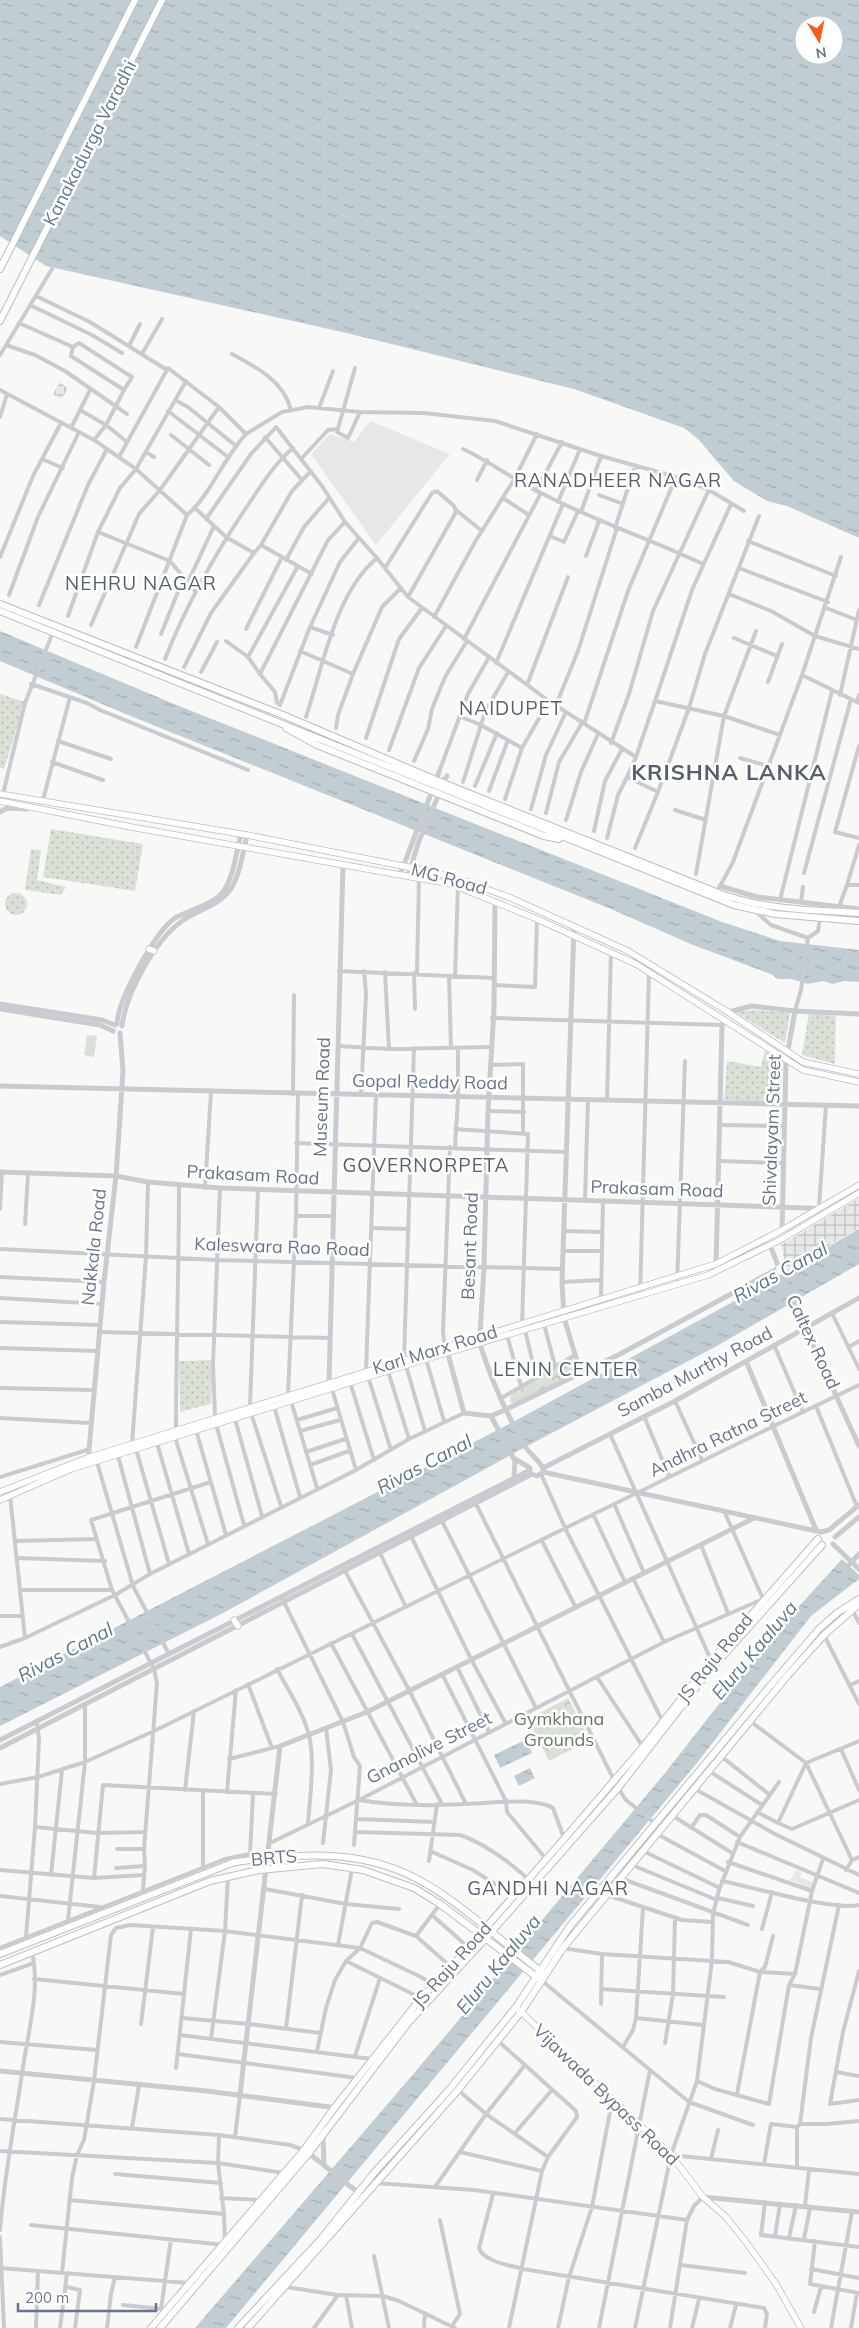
<svg xmlns="http://www.w3.org/2000/svg" width="859" height="2328" viewBox="0 0 859 2328" font-family="Mulish,sans-serif">
  <style>
    .built { fill: #e6e8e7 }
    .industrial { fill: url(#industrial-grid) }
    .grass { fill: url(#grass-dots) }
    .park { fill: url(#park-crowns) }
    .pitch { fill: #d9e1d6 }
    .water { fill: url(#water-ripples); fill-rule: evenodd }
    .lines { fill: none; stroke-linecap: round; stroke-linejoin: round }
    .canal { stroke: #c2cdd3; stroke-width: 5 }
    .secondary-casing { stroke: #babfc4; stroke-width: 7 }
    .primary-casing { stroke: #bbbfc3; stroke-width: 8 }
    .trunk-casing { stroke: #babdc1; stroke-width: 8 }
    .minor { stroke: #c8ccd0; stroke-width: 4 }
    .tertiary { stroke: #c8ccd0; stroke-width: 5 }
    .secondary { stroke: #fff; stroke-width: 5.5 }
    .primary { stroke: #fff; stroke-width: 6 }
    .trunk { stroke: #fff; stroke-width: 6 }
    .labels { text-anchor: middle; stroke-width: 5; stroke-linejoin: round; paint-order: stroke }
    .street-label { font-size: 18px; fill: #65768a; stroke: #fff }
    .park-label { font-size: 18px; fill: #647a60; stroke: #fff }
    .neighbourhood-label { font-size: 19px; letter-spacing: 1px; fill: #53606e; stroke: #fff }
    .water-label { font-size: 19px; font-style: italic; fill: #607885; stroke: #fff }
    .district-label { font-size: 22px; font-weight: bold; letter-spacing: 1px; fill: #53606e; stroke: #fff }
  </style>
  <defs>
    <pattern id="industrial-grid" width="8" height="8" patternUnits="userSpaceOnUse" patternTransform="scale(1.25)"><rect width="8" height="8" fill="#e6e8e7"/><path d="M0 4h8M4 0v8" fill="none" stroke="#bec1c1"/></pattern>
    <pattern id="grass-dots" width="8" height="8" patternUnits="userSpaceOnUse" patternTransform="scale(1.25)"><rect width="8" height="8" fill="#d9e1d6"/><path d="M2 2h.1M6 6h.1" fill="none" stroke="#b4bbb3" stroke-width="1.8" stroke-linecap="round"/></pattern>
    <pattern id="park-crowns" width="20" height="18" patternUnits="userSpaceOnUse" patternTransform="scale(1.25)"><rect width="20" height="18" fill="#d9e1d6"/><path d="M2 6a3 3 0 1 1 6 0M12 15a3 3 0 1 1 6 0" fill="none" stroke="#b4bbb3"/></pattern>
    <pattern id="water-ripples" width="26" height="14" patternUnits="userSpaceOnUse" patternTransform="scale(1.25)"><rect width="26" height="14" fill="#c2cdd3"/><path d="M2 4q2-2 4 0t4 0M15 11q2-2 4 0t4 0" fill="none" stroke="#a1abb1"/></pattern>
  </defs>
  <rect width="100%" height="100%" fill="#f8f9f6"/>
  <path class="built" d="M370 421 450 454 376 545 311 454 330 434 354 442Z
    M796 1870 802 1873 800 1877 814 1883 811 1889 791 1880Z"/>
  <path class="industrial" d="M60 382 68 389 61 399 53 394Z
    M859 1198V1228L787 1270 781 1245Z"/>
  <path class="grass" d="M0 694 25 702 4 769 0 768Z
    M51 829 143 844 135 891 43 877Z
    M31 849 41 850 37 880 66 887 61 895 25 890Z
    M5 904a11 11 0 1 1 22 0a11 11 0 1 1-22 0Z
    M755 1010 790 1013 785 1043 735 1012Z
    M809 1013 836 1016 835 1064 802 1055Z
    M765 1050 783 1062 780 1103 724 1100 727 1061 761 1067Z
    M213 1360 211 1404 180 1412 179 1361Z"/>
  <path class="park" d="M572 1358 580 1373 515 1404 510 1402V1397L513 1394Z
    M568 1698 590 1740 549 1761 528 1719Z"/>
  <path class="pitch" d="M87 1035 97 1036 94 1057 84 1055Z"/>
  <path class="water" d="M0 0H859V538L787 506 767 501 734 481 698 439 684 428 574 389 351 334 46 266 0 236ZM804 25H834V55H804Z
    M0 631 174 704 722 922 780 941 859 950V982L844 981 833 984 823 981 808 984 791 979H778L771 974 693 945 611 909 133 717 0 661Z
    M859 1229V1264L715 1347 529 1445 223 1613 0 1726V1687L515 1421 738 1299Z
    M842 1559 859 1575V1579L811 1616 697 1763 226 2328H195L410 2078 665 1773 773 1635Z
    M525 1740 532 1753 500 1768 494 1755Z
    M530 1768 535 1778 519 1786 514 1776Z"/>
  <g class="lines">
    <path class="canal" d="M844 1570 859 1554"/>
    <g class="secondary-casing">
      <path id="secondary" d="M0 794 247 835 433 872 468 882 511 898 628 951 728 1012 803 1062 859 1074
        M0 801 131 827 451 884 537 919 636 964 803 1070 859 1082
        M149 949 154 951
        M779 1268 780 1272
        M0 1492 87 1458 716 1264 782 1230 859 1185
        M0 1500 71 1469 426 1359 708 1275 782 1239 859 1193
        M234 1620 238 1626
        M519 2010 671 2155 703 2197 725 2216 746 2242 776 2284 801 2328"/>
    </g>
    <g class="primary-casing">
      <path id="primary" d="M0 269 135 0
        M0 321 162 0
        M0 1954 232 1863C249 1859 267 1859 285 1857 411 1845 451 1903 543 1973
        M0 1965 210 1881 259 1870 323 1864 363 1870 414 1888 440 1904 538 1978
        M151 2328 304 2150 335 2107 421 1998 451 1967 564 1839 643 1747 711 1661 818 1539
        M160 2328 309 2153 408 2023 486 1938 618 1788 705 1676 822 1545
        M238 2328 321 2239 374 2173 449 2090 516 2007 570 1926 770 1686 819 1629 837 1613 859 1599
        M248 2328 458 2090 521 2012 563 1948 788 1675 824 1635 859 1604"/>
    </g>
    <g class="trunk-casing">
      <path id="trunk" d="M0 604 283 715 443 783 721 894C766 910 812 910 859 913
        M0 611 734 905 775 914 859 921
        M286 728 317 745 544 836 559 839"/>
    </g>
    <path class="minor" d="M36 296 90 322 167 370
      M30 305 92 335 122 353
      M19 323 73 347 71 356 124 390 132 377 79 343 73 347
      M6 345 35 355 65 371 127 414
      M129 346 140 324
      M142 354 162 319
      M232 354C256 367 284 381 291 410
      M0 355 52 269
      M355 368 337 432 348 438 360 412
      M186 381 136 469 120 488 98 532 170 561 195 591
      M0 390 94 440 136 469 187 515
      M175 400 188 407 236 446
      M319 408 333 371
      M80 410 106 425 127 442
      M168 411 228 457
      M0 417 7 394
      M71 428 90 390
      M246 434 282 412 308 407 360 412 424 413 495 421 601 456 676 477 709 490 744 511
      M171 435 209 465
      M265 437 302 480
      M94 440 106 425 124 390
      M463 449C491 462 515 481 543 494 595 521 650 539 703 564
      M146 452 154 457
      M42 459 63 468
      M301 459 328 430 337 429
      M477 480 487 460
      M536 491 562 442
      M599 495 623 504
      M503 498 529 515
      M558 502 580 449
      M195 508 226 537 254 553 261 545 312 574
      M456 510 482 531
      M581 512 601 456
      M206 519 251 454 276 427 322 486 345 522 377 558 408 597 549 701 636 757 627 777 658 792 635 848
      M615 528 635 466
      M550 536 564 542 578 511
      M748 541 836 576
      M261 545 292 491 311 471
      M586 556 599 521
      M0 557 33 476 61 423
      M286 560 304 527 329 498
      M385 568 432 493 437 491 454 506 456 512 408 597
      M739 568 828 602
      M188 582 214 526
      M729 594 771 611 815 636 859 649
      M9 595 38 517 79 432
      M39 605 88 485 107 449
      M826 608 857 620
      M68 616 98 532
      M434 617 475 542 515 478 537 434
      M91 625 139 514 160 490 219 407 168 368 119 457
      M310 627 340 562 359 538
      M246 629 282 557
      M756 631 724 716 780 735
      M161 634 184 577
      M734 638 777 656
      M464 639 541 493
      M226 641 248 657
      M136 647 187 515C210 496 224 457 246 434L219 407
      M300 651 353 674
      M165 659C186 605 214 556 246 508 261 486 273 465 293 448
      M496 663 563 504
      M184 667 211 613 254 553
      M201 672 217 642
      M260 674 248 657 298 566
      M802 675 859 703
      M768 682 782 644
      M31 684 87 703 100 710 248 770
      M527 685 568 577
      M840 695 859 610
      M655 701 692 590 731 504
      M857 702 859 695
      M277 703 275 692 260 674 328 540 345 522
      M280 705 310 627 333 635
      M556 705 578 651 617 528
      M459 716 481 725 485 712 508 672
      M306 717C323 666 335 593 377 558
      M584 724 628 591 676 477
      M336 728 338 715 353 674 382 607 401 588
      M366 738 399 639 422 608
      M58 741 111 759
      M611 743 629 694 653 611 712 483
      M859 746 835 832 859 838
      M389 750 419 668 446 626
      M636 757 655 701 724 716 696 874
      M740 758 768 766
      M414 761 428 729 432 709 445 677 467 641
      M52 762 103 780
      M439 772 468 694 489 657
      M463 782 481 725 522 748
      M475 786 497 733
      M489 791 508 740
      M658 792 689 708 705 654 759 516
      M3 794 25 703 53 632
      M505 799 522 748 549 701
      M43 800 70 697
      M531 809 546 755 566 712
      M675 810 706 820
      M546 813 559 762 582 723
      M566 820 581 772 598 734
      M594 831 605 781 622 749
      M607 838 618 795 627 777
      M804 873 851 699
      M847 885 859 845
      M719 888 733 862 802 675 841 557
      M780 900 832 691
      M801 902 803 887
      M839 907 847 885H859
      M754 910 771 925 808 938
      M339 971 494 978
      M385 972 389 1049
      M414 973 415 1009
      M417 973 419 877
      M449 976 451 1048
      M455 976 458 886
      M494 985 535 987 537 919
      M795 1011 801 990 808 938 818 931 820 918
      M492 1018 722 1025
      M338 1046 389 1049 490 1047
      M414 1048 404 1359 425 1431
      M490 1065 523 1064V1133
      M293 1094 294 995
      M376 1094 366 1370 391 1450
      M361 1095 366 994 364 971
      M607 1100 611 952
      M488 1111 524 1112
      M720 1125 785 1126
      M455 1129 528 1134 522 1324
      M296 1143 565 1152
      M455 1147 458 1098V1048
      M719 1161 784 1163
      M205 1188 211 1092
      M585 1199 588 1099
      M819 1207 826 1105
      M0 1209 2 1172
      M296 1216H333
      M25 1224 28 1174
      M371 1228 409 1229
      M564 1231 602 1232
      M0 1249 217 1260 562 1269
      M563 1251H601
      M0 1277 104 1282
      M562 1282 601 1280
      M677 1285 685 1061
      M640 1296 649 973
      M0 1298 102 1304
      M601 1300 603 1200
      M832 1313 859 1369
      M0 1322 100 1325
      M544 1324 555 1366
      M525 1330 536 1376
      M99 1332 330 1338
      M507 1335 521 1386
      M774 1345 803 1412
      M849 1347 859 1341
      M0 1348 98 1351
      M447 1349 444 1342 443 1331 450 1147
      M426 1359 444 1421
      M388 1371 409 1439
      M350 1382 374 1460
      M0 1388 94 1390
      M332 1389 356 1470
      M288 1394 296 1216 298 1094
      M500 1399 575 1355
      M291 1401 317 1488
      M675 1401 702 1460
      M250 1406 258 1190
      M274 1406 300 1497
      M816 1406 857 1507
      M251 1413 281 1506
      M644 1416 669 1476
      M0 1418 90 1423
      M215 1418 213 1364 220 1188
      M235 1419 262 1516
      M297 1420 337 1408
      M216 1424 244 1525
      M176 1429C176 1348 179 1267 179 1185
      M196 1430 226 1535
      M300 1431 340 1420
      M610 1434 711 1660
      M175 1437 208 1544
      M157 1443 189 1554
      M132 1444 146 1256 148 1182
      M136 1449 169 1564
      M306 1452 345 1439
      M118 1456 150 1574
      M97 1462 133 1586 169 1654
      M310 1465 349 1451
      M541 1474 566 1530 663 1722
      M0 1477 87 1450
      M10 1495 25 1638
      M475 1502 618 1788 626 1800 656 1824
      M615 1506 644 1573
      M594 1516 625 1582
      M442 1521 536 1708
      M410 1534 471 1659 506 1724
      M15 1541 97 1539
      M542 1541 575 1606
      M701 1545 728 1613
      M379 1551 406 1607
      M17 1558 105 1561
      M344 1569 409 1690 466 1804
      M633 1578 664 1642
      M20 1590H112
      M283 1600 343 1722 354 1757 360 1766 354 1845
      M853 1611 859 1623
      M0 1616H21
      M352 1634 442 1804
      M824 1635 859 1704
      M331 1643 417 1805
      M0 1647 25 1638 115 1595 150 1574 356 1470 409 1439 464 1413
      M457 1667 489 1732
      M277 1669C288 1690 303 1712 309 1735 315 1761 310 1797 308 1824
      M442 1674 506 1801 507 1812 546 1859
      M597 1677 643 1747
      M248 1684 272 1748 280 1746
      M850 1685 859 1681
      M750 1721 806 1763 852 1860 846 1870
      M841 1749 859 1790
      M722 1757 770 1795
      M229 1759 272 1748
      M709 1771 762 1805
      M0 1784 38 1777 85 1762 154 1731C389 1616 623 1498 859 1385
      M695 1789 775 1834 859 1875
      M185 1790 194 1711
      M203 1791V1867
      M227 1792 236 1690
      M359 1800C394 1806 431 1806 466 1804 489 1804 533 1796 553 1808L564 1838
      M757 1812 778 1823 806 1763 859 1741
      M673 1816 732 1853
      M357 1819 435 1822
      M778 1823 792 1829 859 1800
      M35 1827 97 1833 145 1832
      M691 1828 700 1815H706L740 1837
      M356 1832 460 1835C482 1842 511 1863 528 1879
      M657 1834 725 1871
      M737 1842 859 1893
      M270 1843 359 1800 664 1642 763 1599 725 1513
      M323 1843 331 1770 326 1728
      M117 1849H144
      M430 1851 473 1870 512 1895
      M643 1851 720 1888
      M250 1854 253 1794
      M852 1860 859 1857
      M429 1861 437 1804
      M728 1862 812 1891
      M632 1865 717 1900
      M116 1868 145 1866 144 1849 157 1683 154 1669 112 1590 91 1520 211 1482
      M0 1870 94 1878 144 1875
      M51 1875 62 1770
      M94 1878 103 1785 276 1794
      M620 1878 748 1925
      M722 1881C753 1887 832 1911 859 1905
      M143 1889 145 1866
      M265 1889 346 1904 399 1909
      M607 1895 682 1920 712 1922
      M0 1896 100 1907
      M718 1898 753 1906
      M432 1915 468 1947
      M68 1920 85 1762V1704
      M762 1929 772 1892
      M416 1936 440 1904
      M26 1937 35 1827 39 1740 37 1722
      M338 1945 352 1869
      M0 1948 225 1859 250 1854 265 1857
      M562 1948 602 1954 728 1962 760 1972 795 1974
      M346 1961 421 1998
      M859 1971 843 2032 830 2104 859 2100
      M0 1975 34 1963
      M34 1979 184 1994 176 2068
      M541 1980 689 2102 753 2125
      M789 1985 820 1989
      M601 1989 724 1997
      M184 1994 191 1929
      M601 2004 602 1954
      M182 2018 249 2024 320 2033
      M636 2018 703 2025
      M141 2024 153 1927
      M286 2029 302 1895
      M180 2035 372 2059
      M211 2039 225 1931 228 1876
      M498 2041 525 2065
      M0 2042 97 2050
      M665 2043 673 1994 675 1918
      M623 2047 633 2030 636 2018 643 1908
      M317 2051 326 2008 335 1980 346 1961 360 1948 372 1923 377 1922 416 1936 451 1967
      M178 2054 357 2078
      M355 2056 380 1978
      M836 2072 859 2076
      M697 2081 715 2089 769 2104 789 1985 795 1974 812 1891 823 1859
      M458 2090 486 2114 548 2157
      M737 2094 760 1972 765 1967 773 1936
      M0 2119 219 2135 290 2145 304 2150
      M800 2124 811 2038 839 1905
      M132 2128 139 2085
      M515 2133 552 2090
      M219 2135 218 2163 224 2214
      M235 2137 240 2095
      M0 2151 218 2163 284 2173
      M460 2152 542 2171
      M671 2155 859 2174
      M711 2159 718 2130
      M764 2164 771 2124 797 2127 800 2124H826L859 2121
      M797 2167V2127
      M115 2174 221 2183
      M375 2183 474 2190 687 2220 670 2328
      M435 2187 486 2114 525 2065 576 2111 577 2117 548 2157 542 2171 509 2328
      M493 2194 479 2248C484 2262 510 2265 523 2269L764 2308 767 2314 765 2328
      M221 2198 261 2200
      M765 2202 761 2235 859 2247
      M440 2220 460 2314 452 2326
      M687 2220 694 2206 703 2197
      M31 2225 225 2245 224 2214 69 2200
      M0 2230C4 2178 14 2126 22 2074 27 2035 41 1991 32 1952
      M775 2236 780 2204
      M0 2237 4 2328
      M789 2238 796 2205
      M804 2239 810 2208 805 2205 809 2170
      M815 2241 810 2284 859 2293
      M374 2256 389 2328
      M681 2265 745 2273
      M0 2268 189 2283
      M811 2269 859 2278
      M62 2273 72 2178 77 2155 84 2140 94 2081 111 1935 116 1928 130 1925 225 1931 360 1948 419 1976 433 1984
      M67 2287 80 2290 75 2328
      M286 2287 338 2295 383 2296 399 2301 455 2328
      M346 2295 352 2328
      M123 2305 163 2309
      M161 2309 171 2239
      M814 2312 821 2287
      M36 2328 38 2271
      M60 2328 67 2273
      M107 2328 111 2294 115 2277
      M314 2328 338 2295
      M424 2328 425 2313
      M558 2328 569 2277 592 2207 612 2101
      M599 2328 650 2070
      M635 2328 671 2155 697 2081 712 1960 713 1914 719 1890 740 1837 779 1782
      M692 2328 699 2299
      M730 2328 736 2305
      M831 2328 852 2212
      M851 2328 857 2293"/>
    <path class="tertiary" d="M438 775 439 772
      M445 778 447 776
      M0 812 7 808 26 809 32 806
      M400 875 432 791
      M408 876 419 841 439 794
      M720 886 757 897 859 909
      M574 927 562 1282 564 1318 581 1374
      M0 1004 102 1020 115 1025
      M0 1009 100 1025 113 1031
      M728 1012 752 1006 795 1011 859 1014
      M117 1024C118 999 155 932 175 918 189 910 212 905 222 893 234 878 236 852 241 834
      M122 1026C126 993 155 940 182 921 197 910 218 906 230 890 240 876 243 852 247 835
      M0 1086 859 1106
      M0 1172 116 1176 148 1182 220 1188 834 1209
      M782 1230 786 1061 795 1011
      M716 1266 722 1025 727 1021
      M780 1272 859 1446
      M480 1335 484 1267 488 1111 494 1009 495 901
      M480 1344C491 1380 506 1413 525 1446 529 1454 541 1461 543 1469
      M448 1354 464 1413 491 1416 505 1410 622 1353 779 1268 770 1245
      M746 1361 816 1530
      M330 1387 329 1382 343 864
      M491 1416 515 1461 514 1478
      M515 1459 530 1468V1472
      M88 1461 104 1282 116 1176 123 1071 120 1033
      M543 1468 675 1401 859 1298
      M835 1537 859 1517
      M833 1544 859 1569
      M0 1740 530 1470
      M0 1748 532 1474 537 1476 543 1472 821 1532 829 1530 859 1505
      M0 2071 207 2091 337 2108
      M240 2095 280 1746 367 1712 752 1519
      M323 2135 324 2164
      M306 2151 360 2194
      M703 2197 859 2212"/>
    <use href="#secondary" class="secondary"/>
    <use href="#primary" class="primary"/>
    <use href="#trunk" class="trunk"/>
  </g>
  <g class="labels">
    <g class="street-label">
      <text transform="translate(90 143) rotate(-63)" y="6">Kanakadurga Varadhi</text>
      <text transform="translate(449 879) rotate(15)" y="6">MG Road</text>
      <text transform="translate(430 1082) rotate(1)" y="6">Gopal Reddy Road</text>
      <text transform="translate(322 1097) rotate(-88)" y="6">Museum Road</text>
      <text transform="translate(772 1130) rotate(-88)" y="6">Shivalayam Street</text>
      <text transform="translate(253 1175) rotate(3)" y="6">Prakasam Road</text>
      <text transform="translate(657 1189) rotate(2)" y="6">Prakasam Road</text>
      <text transform="translate(470 1246) rotate(-88)" y="6">Besant Road</text>
      <text transform="translate(94 1247) rotate(-84)" y="6">Nakkala Road</text>
      <text transform="translate(282 1247) rotate(2)" y="6">Kaleswara Rao Road</text>
      <text transform="translate(813 1342) rotate(65)" y="6">Caltex Road</text>
      <text transform="translate(435 1350) rotate(-17)" y="6">Karl Marx Road</text>
      <text transform="translate(695 1372) rotate(-28)" y="6">Samba Murthy Road</text>
      <text transform="translate(728 1434) rotate(-26)" y="6">Andhra Ratna Street</text>
      <text transform="translate(715 1658) rotate(-51)" y="6">JS Raju Road</text>
      <text transform="translate(429 1748) rotate(-27)" y="6">Gnanolive Street</text>
      <text transform="translate(274 1858) rotate(-5)" y="6">BRTS</text>
      <text transform="translate(452 1965) rotate(-48)" y="6">JS Raju Road</text>
      <text transform="translate(606 2095) rotate(44)" y="6">Vijawada Bypass Road</text>
    </g>
    <g class="park-label">
      <text x="559" y="1725">Gymkhana<tspan x="559" dy="21">Grounds</tspan></text>
    </g>
    <g class="neighbourhood-label">
      <text x="618" y="487">RANADHEER NAGAR</text>
      <text x="141" y="590">NEHRU NAGAR</text>
      <text x="511" y="715">NAIDUPET</text>
      <text x="426" y="1172">GOVERNORPETA</text>
      <text x="566" y="1376">LENIN CENTER</text>
      <text x="548" y="1895">GANDHI NAGAR</text>
    </g>
    <g class="water-label">
      <text transform="translate(780 1272) rotate(-29)" y="7">Rivas Canal</text>
      <text transform="translate(424 1464) rotate(-28)" y="7">Rivas Canal</text>
      <text transform="translate(754 1650) rotate(-50)" y="7">Eluru Kaaluva</text>
      <text transform="translate(65 1652) rotate(-28)" y="7">Rivas Canal</text>
      <text transform="translate(498 1964) rotate(-51)" y="7">Eluru Kaaluva</text>
    </g>
    <g class="district-label">
      <text x="729" y="780">KRISHNA LANKA</text>
    </g>
  </g>
  <g transform="translate(819 40) rotate(170)"><circle r="24" fill="#ffffff" stroke="#c1c8d0"/>
  <path d="M0-4L9 19L0 12L-9 19Z" fill="#f55d1a"/>
  <text y="-8" font-size="14" font-weight="bold" text-anchor="middle" fill="#65768a">N</text>
  </g>
  <path d="M18 2303v8h138v-8" fill="none" stroke="#65768a" stroke-width="2.5"/>
  <text x="25" y="2303" font-size="15" fill="#65768a" stroke="#ffffff" stroke-width="4" paint-order="stroke">200 m</text>
</svg>
